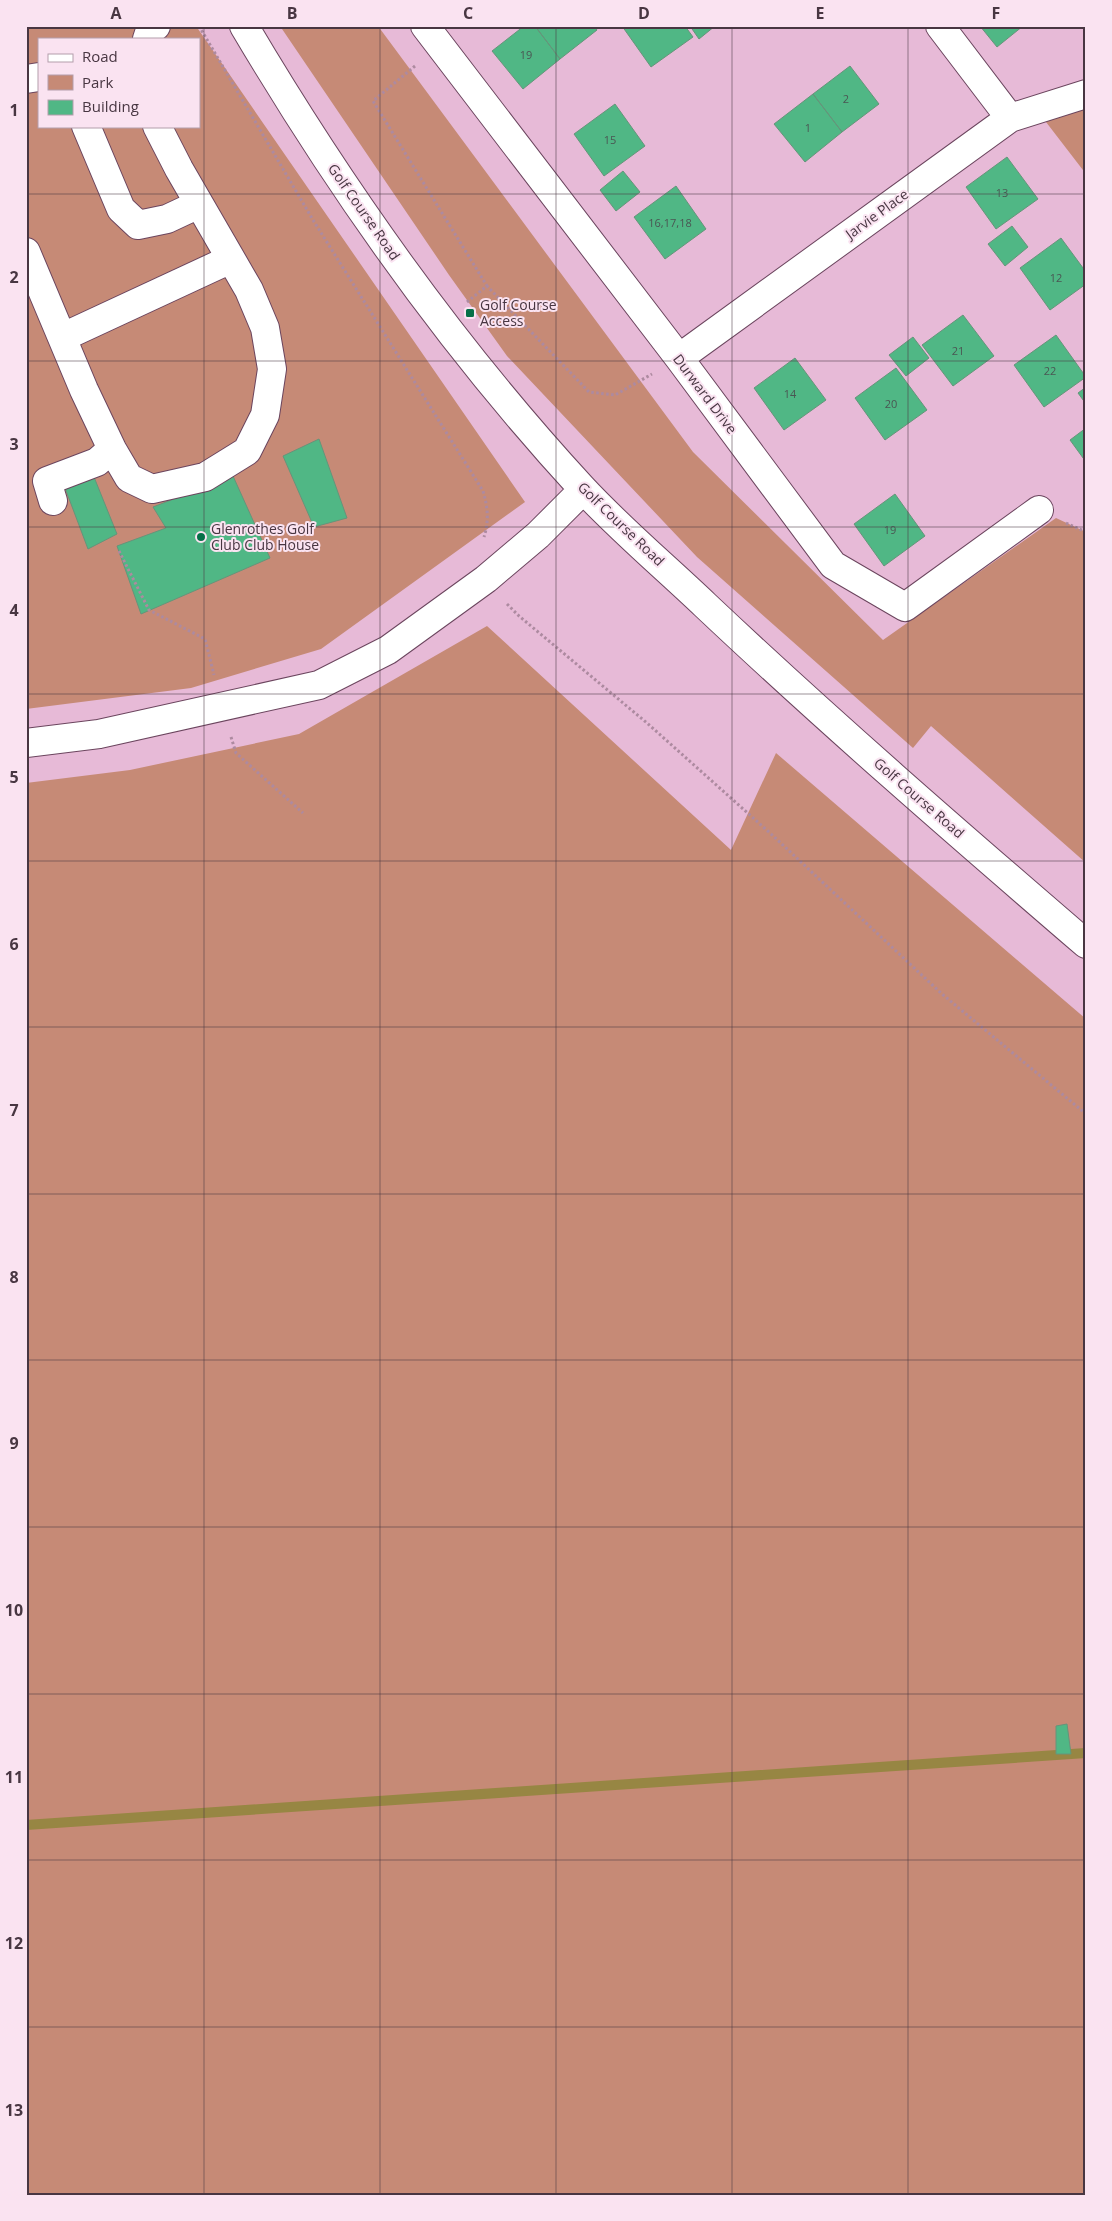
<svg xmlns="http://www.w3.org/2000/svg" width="1112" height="2221" viewBox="0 0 1112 2221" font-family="'Open Sans',sans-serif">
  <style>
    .green { fill: #c68a76; fill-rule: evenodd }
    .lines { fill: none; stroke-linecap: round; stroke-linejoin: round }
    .stream { stroke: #978643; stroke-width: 10 }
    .building { fill: #50b785; stroke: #66947a }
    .minor-casing { stroke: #6b455e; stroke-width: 30 }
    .path { stroke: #ad8aa0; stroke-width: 3; stroke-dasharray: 2.5 2.5; stroke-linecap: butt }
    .minor { stroke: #fff; stroke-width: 28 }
    .grid { fill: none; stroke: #483642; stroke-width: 1; stroke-opacity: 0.55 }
    .poi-dot { fill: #067048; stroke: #fae3f1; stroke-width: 2 }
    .labels { text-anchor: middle; stroke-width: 4; stroke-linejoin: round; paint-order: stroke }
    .number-label { font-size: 11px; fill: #4a5653 }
    .street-label { font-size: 14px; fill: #483642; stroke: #fae3f1 }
    .poi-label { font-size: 14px; fill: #483642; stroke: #fae3f1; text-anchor: start }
    .neatline { fill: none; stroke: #483642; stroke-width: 2 }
    .grid-label { font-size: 16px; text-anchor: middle; font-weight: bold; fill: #483642 }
  </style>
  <rect width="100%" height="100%" fill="#e7bad7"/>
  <path class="green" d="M26 26H196L525 502 321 649 191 688 26 709ZM39 39H199V126H39Z
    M280 26H378L693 452 883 640 1056 518 1086 532V863L931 726 913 748 697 557 507 356 449 275Z
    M1086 93V174L1036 109Z
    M487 626 731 850 776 753 1086 1019V2195H26V783L130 770 299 734Z"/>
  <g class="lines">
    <path class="stream" d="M26 1825 1086 1753"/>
  </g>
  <path class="building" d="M524 26H535L560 59 523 89 492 51Z
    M535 26H594L597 30 560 59Z
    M622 26H685L693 37 651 67Z
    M690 26H715L699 39Z
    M980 26H1023L997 47Z
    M850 66 879 104 842 132 813 94Z
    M813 94 842 132 805 162 774 124Z
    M615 104 645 146 604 176 574 134Z
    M1007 157 1038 199 996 229 966 187Z
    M623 171 640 192 616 211 600 190Z
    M676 186 706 229 665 259 634 217Z
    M1012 226 1028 247 1005 266 988 244Z
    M1061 238 1086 272V284L1050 310 1020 268Z
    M963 315 994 356 953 386 922 345Z
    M1056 335 1086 377 1044 407 1014 365Z
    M913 337 929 358 906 376 889 355Z
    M795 358 826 400 784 430 754 388Z
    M896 368 927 410 885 440 855 398Z
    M1086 387V404L1078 393Z
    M1086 428V462L1070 440Z
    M319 439 347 518 314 527 283 456Z
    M233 476 270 558 141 614 117 546 166 528 153 507Z
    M94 477 117 534 88 549 65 488Z
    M895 494 925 536 884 566 854 524Z
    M1067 1724 1071 1754H1056V1726Z"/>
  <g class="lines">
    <g class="minor-casing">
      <path id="minor" d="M244 26C341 190 452 347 582 488 620 529 664 566 705 605 828 721 957 833 1086 944
        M425 26 679 358 833 565 905 607 1039 510
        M940 26 1010 118
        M147 39 150 30 156 26
        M26 79 39 77
        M86 126 121 209 138 225 167 219 199 204
        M26 252 84 390 112 449 129 478 152 489 205 477 247 451 265 415 272 369 265 328 249 290 179 169 157 126
        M63 337 231 259
        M679 358 1010 118 1086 94
        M53 501 47 481 97 462 112 449
        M26 743 99 734 319 685 388 650 486 579 538 535 583 490"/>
    </g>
    <path class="path" d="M199 26 313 220 483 491C488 508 489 521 484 537
      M415 66 373 101 487 286
      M467 302 487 286 589 392 615 395 652 374
      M1066 523 1086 532
      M119 551 149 610 205 639 214 675
      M507 604 519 616 647 723 770 833 942 994 1086 1114
      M231 737 236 753 303 813"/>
    <use href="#minor" class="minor"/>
  </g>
  <path class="grid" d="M204 26V2195M380 26V2195M556 26V2195M732 26V2195M908 26V2195M26 194H1086M26 361H1086M26 527H1086M26 694H1086M26 861H1086M26 1027H1086M26 1194H1086M26 1360H1086M26 1527H1086M26 1694H1086M26 1860H1086M26 2027H1086"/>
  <g class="poi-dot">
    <rect x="465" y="308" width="10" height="10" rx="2.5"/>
    <circle cx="201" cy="537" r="5"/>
  </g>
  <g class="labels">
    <g class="number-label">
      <text x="526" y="59">19</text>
      <text x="846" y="103">2</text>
      <text x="808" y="132">1</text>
      <text x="610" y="144">15</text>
      <text x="1002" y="197">13</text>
      <text x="670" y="227">16,17,18</text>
      <text x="1056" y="282">12</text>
      <text x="958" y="355">21</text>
      <text x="1050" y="375">22</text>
      <text x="790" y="398">14</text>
      <text x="891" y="408">20</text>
      <text x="890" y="534">19</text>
    </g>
    <g class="street-label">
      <text transform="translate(364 212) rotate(55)" y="5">Golf Course Road</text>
      <text transform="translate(877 214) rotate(-36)" y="5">Jarvie Place</text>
      <text transform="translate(705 394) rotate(53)" y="5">Durward Drive</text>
      <text transform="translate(621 524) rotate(44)" y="5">Golf Course Road</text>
      <text transform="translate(919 798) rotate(41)" y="5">Golf Course Road</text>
    </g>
    <g class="poi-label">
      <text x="480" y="310">Golf Course<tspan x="480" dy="16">Access</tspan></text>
      <text x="211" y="534">Glenrothes Golf<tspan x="211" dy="16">Club Club House</tspan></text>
    </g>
  </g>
  <rect width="1112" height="2221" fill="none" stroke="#fae3f1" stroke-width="55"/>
  <rect x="38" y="38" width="162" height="90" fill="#fae3f1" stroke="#b39eab"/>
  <rect x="48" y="54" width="25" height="8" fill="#ffffff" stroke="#b39eab"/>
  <text x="82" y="62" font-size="15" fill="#483642">Road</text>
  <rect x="48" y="75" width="25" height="15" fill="#c68a76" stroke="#b39eab"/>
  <text x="82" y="88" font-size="15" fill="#483642">Park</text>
  <rect x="48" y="100" width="25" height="15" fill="#50b785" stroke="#b39eab"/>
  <text x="82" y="112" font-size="15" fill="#483642">Building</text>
  <rect x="28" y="28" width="1056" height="2166" class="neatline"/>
  <g class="grid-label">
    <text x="116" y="19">A</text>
    <text x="292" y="19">B</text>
    <text x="468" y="19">C</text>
    <text x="644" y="19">D</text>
    <text x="820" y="19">E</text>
    <text x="996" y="19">F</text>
    <text x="14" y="116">1</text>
    <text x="14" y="283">2</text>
    <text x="14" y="450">3</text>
    <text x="14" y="616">4</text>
    <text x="14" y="783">5</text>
    <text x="14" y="950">6</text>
    <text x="14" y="1116">7</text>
    <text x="14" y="1283">8</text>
    <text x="14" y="1449">9</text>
    <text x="14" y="1616">10</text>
    <text x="14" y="1783">11</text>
    <text x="14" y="1949">12</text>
    <text x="14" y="2116">13</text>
  </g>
</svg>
